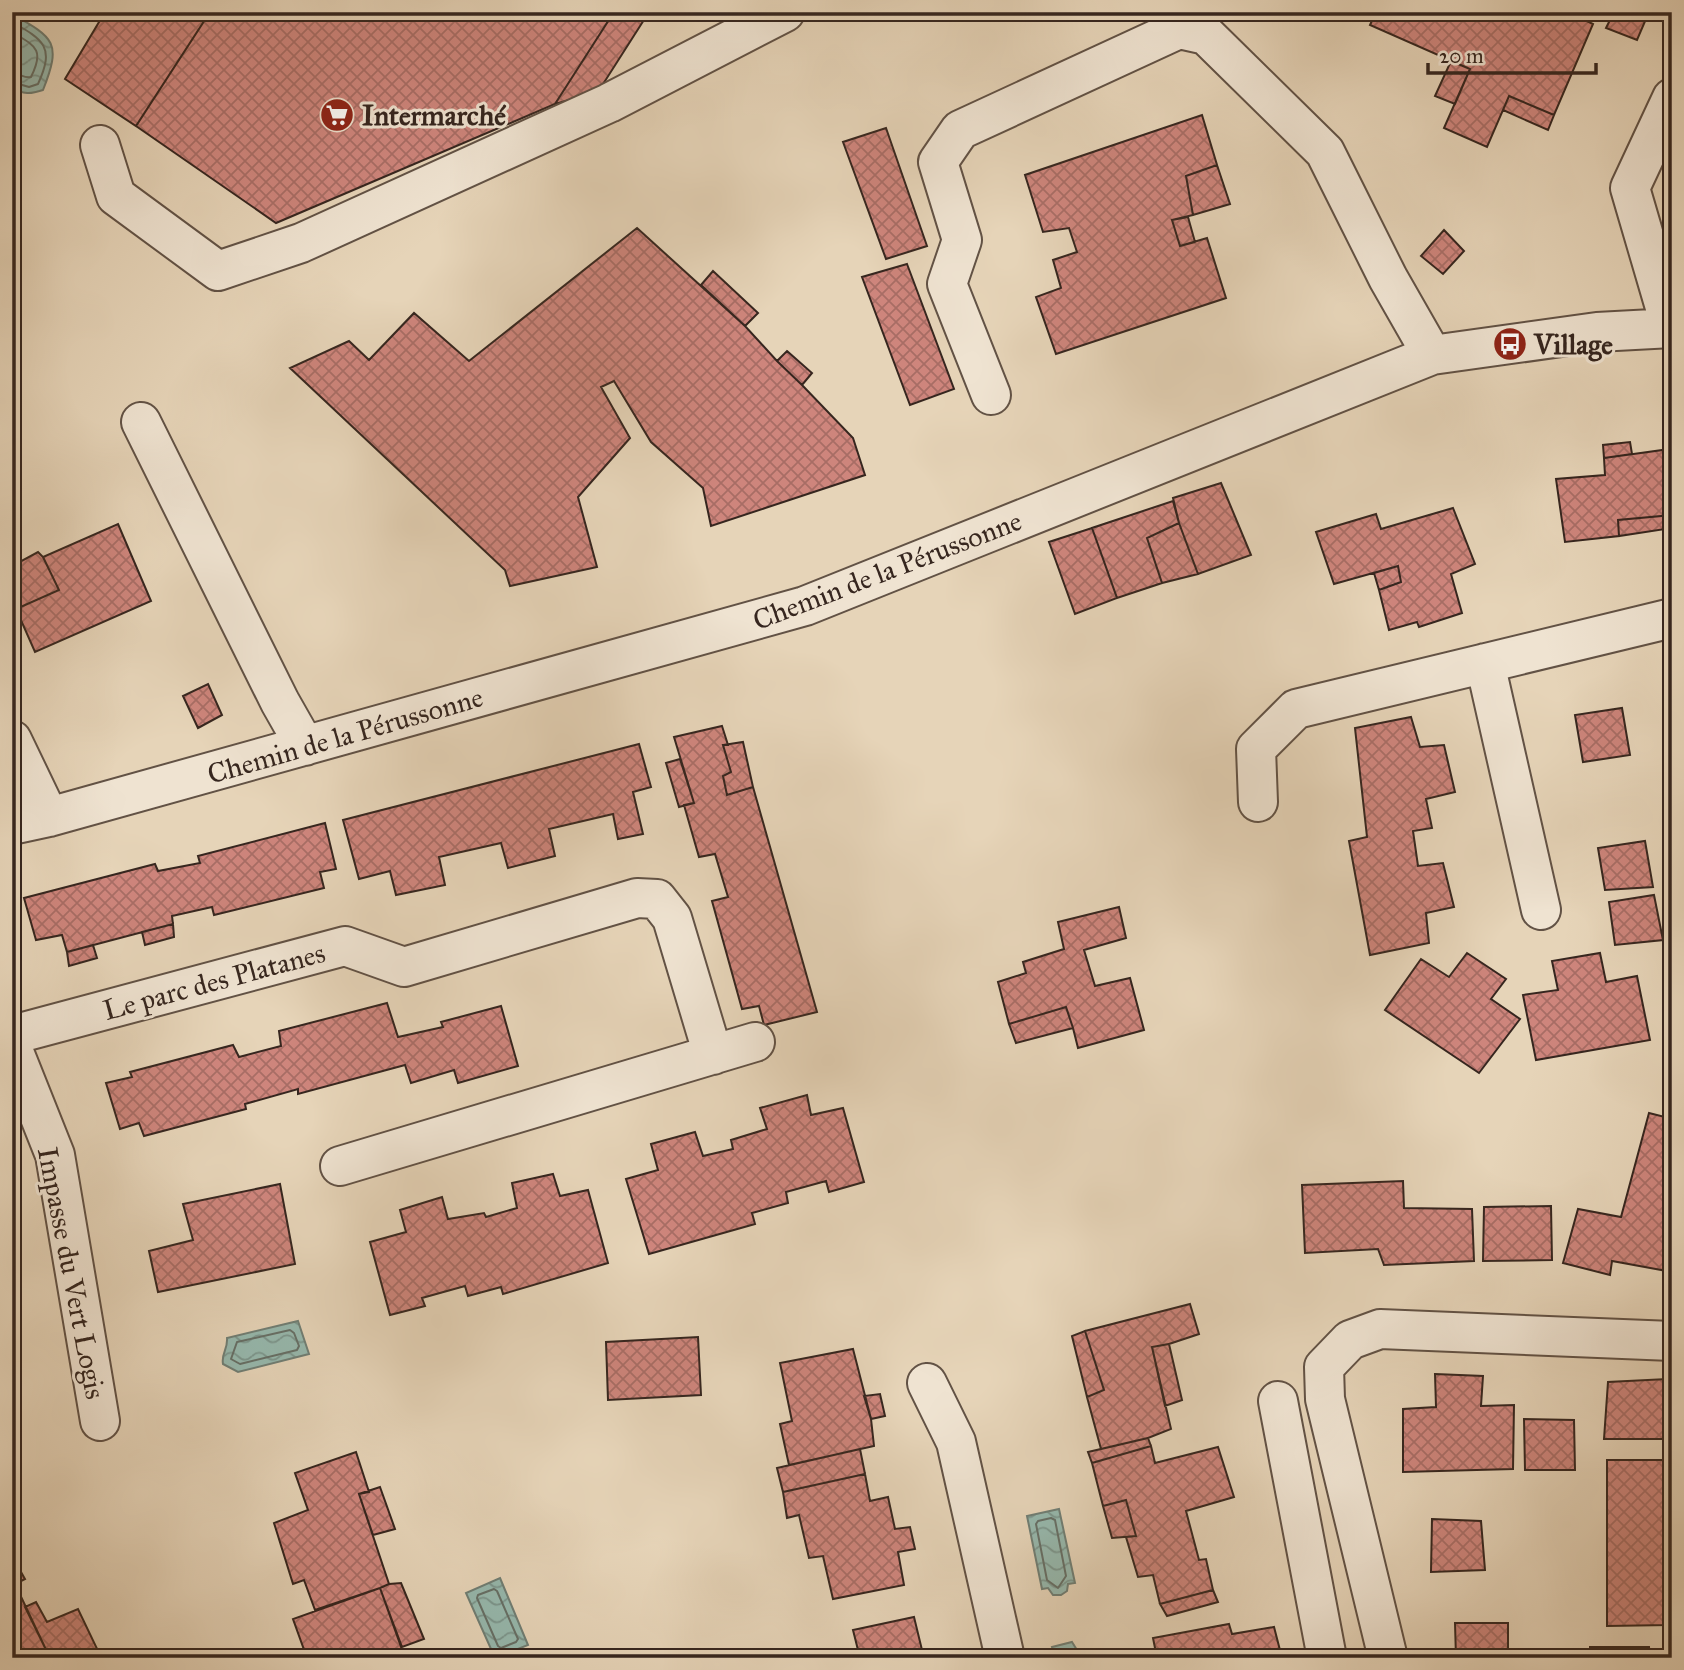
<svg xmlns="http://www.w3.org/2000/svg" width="1684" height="1670" viewBox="0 0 1684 1670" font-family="'IM FELL Great Primer',serif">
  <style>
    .water { fill: url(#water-waves); stroke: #707e74; stroke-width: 2 }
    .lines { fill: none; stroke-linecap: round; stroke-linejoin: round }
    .shore { stroke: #666f66; stroke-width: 2 }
    .building { fill: url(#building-cross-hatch); stroke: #36261f; stroke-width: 2 }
    .minor-casing { stroke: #625245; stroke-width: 42 }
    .minor { stroke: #efe3d1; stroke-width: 38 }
    .labels { text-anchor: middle; stroke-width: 6; stroke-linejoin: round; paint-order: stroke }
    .poi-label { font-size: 28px; font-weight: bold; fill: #36261f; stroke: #efe3d1; text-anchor: start }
    .street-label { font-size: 28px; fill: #36261f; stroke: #efe3d1 }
  </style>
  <defs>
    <pattern id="water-waves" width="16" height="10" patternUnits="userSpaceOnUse" patternTransform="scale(1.75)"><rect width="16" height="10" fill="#96b8ad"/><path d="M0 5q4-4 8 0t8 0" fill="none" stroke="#7b958c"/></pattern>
    <pattern id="building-cross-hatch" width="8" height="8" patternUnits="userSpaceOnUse" patternTransform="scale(1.75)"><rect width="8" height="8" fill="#ce857c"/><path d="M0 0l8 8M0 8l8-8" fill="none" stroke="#a86d65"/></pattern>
  </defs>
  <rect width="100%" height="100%" fill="#e6d4b8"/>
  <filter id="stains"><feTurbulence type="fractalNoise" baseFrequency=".00286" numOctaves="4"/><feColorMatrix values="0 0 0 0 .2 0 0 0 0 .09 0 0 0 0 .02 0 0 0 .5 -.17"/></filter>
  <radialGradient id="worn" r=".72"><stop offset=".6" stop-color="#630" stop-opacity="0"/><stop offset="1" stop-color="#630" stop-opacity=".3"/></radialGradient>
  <path class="water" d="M12 14C54 38 62 42 43 90 31 94 23 95 12 87Z
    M298 1321 309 1354 238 1372 223 1364C221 1353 228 1350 227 1338Z
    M1059 1509 1075 1583 1068 1584 1067 1591 1061 1595H1053L1048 1588 1042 1589 1027 1516Z
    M500 1578 528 1645 495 1658 466 1593Z
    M1072 1642 1082 1658H1055L1052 1647Z"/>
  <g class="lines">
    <path class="shore" d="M12 22C44 40 55 47 38 84L29 87 12 82
      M12 32C35 46 45 49 31 77 25 79 19 73 12 73
      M290 1330 294 1333 299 1346 297 1350 240 1364 231 1359 237 1342Z
      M1051 1518 1055 1520 1066 1576 1058 1588 1047 1580 1036 1524 1038 1521Z
      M494 1589 497 1591 518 1639 516 1642 501 1648 498 1646 477 1598 478 1595Z"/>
  </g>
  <path class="building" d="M105 12H210L136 126 65 79Z
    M210 12H614L555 104 276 223 136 126Z
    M614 12H649L598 92 555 104Z
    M1356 12H1376L1373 20Z
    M1376 12H1568L1593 24 1554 115 1509 96 1487 147 1444 128 1470 69 1370 25Z
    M1614 12H1649L1637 40 1606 28Z
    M1451 61 1470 69 1455 104 1435 96Z
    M1509 96 1554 115 1548 130 1503 110Z
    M1202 115 1217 165 1186 176 1193 215 1172 220 1180 246 1207 238 1226 298 1056 354 1036 297 1061 288 1053 260 1077 252 1069 228 1043 232 1025 175Z
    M886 128 927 246 886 259 843 142Z
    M1217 165 1230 204 1193 215 1186 176Z
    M1188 217 1195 242 1180 246 1172 220Z
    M637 228 745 326 777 361 802 385 853 438 865 475 711 526 703 488 651 442 614 381 601 387 630 438 578 497 597 567 510 586 505 570 290 368 349 341 369 360 414 313 469 361Z
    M1444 230 1464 251 1443 274 1421 256Z
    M907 264 954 389 910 405 862 277Z
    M713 271 758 313 745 326 701 285Z
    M787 351 812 373 802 385 777 361Z
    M1630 442 1632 454 1604 458 1603 445Z
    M1670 449 1672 463V515L1618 520 1619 536 1565 542 1556 479 1605 475 1604 458Z
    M1221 483 1251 555 1198 574 1179 523 1173 498Z
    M1173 501 1179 523 1147 538 1162 583 1117 598 1092 528Z
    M1453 508 1475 564 1451 574 1462 613 1419 627 1417 622 1389 630 1379 590 1401 582 1398 566 1334 584 1316 532 1376 514 1381 529Z
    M1672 515V528L1619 536 1618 520Z
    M1179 523 1198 574 1162 583 1147 538Z
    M118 524 151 601 35 652 16 609 59 590 43 557Z
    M1092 528 1117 598 1075 614 1049 542Z
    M38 552 43 557 59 590 16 609 18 613 12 614V566Z
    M1398 566 1401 582 1379 590 1374 573Z
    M208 684 222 715 198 728 183 696Z
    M1622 708 1630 755 1583 762 1575 715Z
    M1411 717 1420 747 1444 745 1455 792 1426 799 1432 828 1413 831 1418 866 1443 863 1454 907 1426 913 1429 943 1370 955 1349 841 1367 837 1355 728Z
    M722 726 728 745H723L731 772 723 776 727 795 753 787 817 1012 764 1025 759 1006 742 1009 712 901 728 897 715 854 699 857 684 805 694 803 674 737Z
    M743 742 753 787 727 795 723 776 731 772 723 745Z
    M639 744 651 787 633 792 643 834 618 839 613 814 549 829 555 856 508 868 501 843 439 857 445 885 396 895 390 871 359 879 343 820Z
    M680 759 694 803 679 807 666 763Z
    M325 823 336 869 320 872 324 888 214 915 212 907 172 916 173 924 67 952 62 935 36 940 24 898 155 864 158 871 200 863 198 856Z
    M1645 841 1653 887 1605 890 1598 848Z
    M1654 895 1663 940 1615 945 1609 902Z
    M1119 907 1126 938 1084 950 1095 986 1130 978 1144 1030 1078 1048 1073 1028 1066 1007 1009 1024 998 982 1026 973 1023 962 1064 949 1058 922Z
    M173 924 174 937 145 945 142 932Z
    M93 945 97 958 69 966 67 952Z
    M1467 953 1506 979 1491 999 1520 1019 1479 1073 1385 1010 1421 959 1449 977Z
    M1600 953 1606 982 1637 976 1650 1040 1536 1060 1523 995 1558 990 1552 961Z
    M387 1003 398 1037 443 1027 441 1022 501 1006 518 1066 458 1083 454 1070 411 1083 405 1065 298 1094V1089L245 1104 246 1109 144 1136 139 1123 120 1129 106 1083 132 1077 130 1072 233 1045 239 1057 281 1046 279 1031Z
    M1066 1007 1073 1028 1016 1043 1009 1024Z
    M807 1095 811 1115 843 1108 864 1182 829 1192 826 1181 786 1192 788 1203 752 1213 755 1224 649 1254 626 1179 658 1170 651 1144 695 1132 703 1156 733 1149 731 1140 767 1129 760 1108Z
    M1649 1113 1665 1117 1672 1144V1272L1612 1261 1610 1275 1563 1263 1578 1209 1621 1217Z
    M1665 1117 1672 1119V1144Z
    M553 1174 560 1196 588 1190 608 1263 503 1294 501 1287 468 1296 465 1286 422 1298 425 1306 390 1315 370 1242 406 1232 400 1210 442 1197 448 1219 484 1213 486 1217 517 1208 512 1183Z
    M1403 1181 1404 1208 1472 1209 1474 1261 1384 1265 1378 1249 1305 1253 1302 1185Z
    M280 1184 295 1264 158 1292 149 1251 193 1240 183 1204Z
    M1551 1206 1552 1260 1483 1261 1484 1207Z
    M1190 1304 1199 1334 1169 1344 1152 1347 1171 1429 1148 1438 1101 1449 1087 1397 1104 1390 1085 1331Z
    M1085 1331 1104 1390 1087 1397 1072 1336Z
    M698 1337 701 1395 608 1400 606 1342Z
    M1169 1344 1182 1400 1165 1406 1152 1347Z
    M853 1349 871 1419 874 1446 789 1465 780 1424 792 1421 780 1363Z
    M1435 1374 1483 1376 1481 1406 1514 1405 1513 1469 1403 1472V1409L1436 1407Z
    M1667 1379V1439H1604L1608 1382Z
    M880 1394 885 1416 871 1419 864 1396Z
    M1524 1419 1574 1420 1575 1470H1525Z
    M1148 1438 1151 1446 1092 1463 1088 1452Z
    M1151 1446 1155 1463 1218 1447 1234 1497 1186 1511 1199 1560 1206 1559 1213 1590 1160 1604 1153 1575 1138 1577 1126 1537 1136 1536 1126 1500 1103 1506 1092 1463Z
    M860 1449 865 1474 783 1492 777 1468Z
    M356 1452 369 1492 359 1494 389 1584 380 1588 315 1610 304 1580 293 1584 274 1523 308 1510 295 1473Z
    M1607 1460H1667L1669 1625 1607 1626Z
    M865 1474 870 1501 888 1497 895 1529 910 1527 915 1549 898 1552 904 1585 833 1599 823 1556 809 1558 799 1515 787 1518 783 1492Z
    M380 1487 395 1529 373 1535 359 1494Z
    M1126 1500 1136 1536 1112 1538 1103 1506Z
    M1432 1519 1481 1521 1485 1570 1431 1572Z
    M12 1556 25 1579 15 1584 50 1658H12Z
    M401 1583 424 1639 402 1647 380 1588 389 1584Z
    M380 1588 405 1658H307L293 1619Z
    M1213 1590 1218 1602 1167 1616 1160 1604Z
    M36 1602 47 1622 78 1609 100 1655 94 1658H50L25 1607Z
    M914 1617 922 1650 912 1652 913 1658H860L853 1630Z
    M1455 1623H1508V1658H1456Z
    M1229 1624 1232 1634 1274 1627 1282 1658H1157L1153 1638Z
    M1590 1647H1649L1650 1658H1590Z"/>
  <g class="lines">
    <g class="minor-casing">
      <path id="minor" d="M100 145 116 196 218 271 301 243 609 103 785 12
        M1671 328 1630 188 1672 98
        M991 395 947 284 962 240 938 162 960 130 1179 29 1206 35 1325 152 1388 278 1432 355
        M141 422 280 702 305 746
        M1485 663 1541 910
        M12 740 49 817
        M1258 802 1256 749 1296 709 1672 618
        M12 825 49 817 805 606 1432 355 1597 332 1672 328
        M12 1035 345 946 404 967 637 898 657 899 672 918 713 1055
        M12 1047 55 1155 100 1421
        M340 1166 755 1042
        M927 1383 956 1442 1005 1658
        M1278 1401 1327 1658
        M1388 1658 1325 1399 1324 1367 1350 1340 1380 1329 1672 1341"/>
    </g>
    <use href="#minor" class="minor"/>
  </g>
  <defs>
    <g id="supermarket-disc" transform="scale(1.75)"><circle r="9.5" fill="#8f2418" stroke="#efe3d1"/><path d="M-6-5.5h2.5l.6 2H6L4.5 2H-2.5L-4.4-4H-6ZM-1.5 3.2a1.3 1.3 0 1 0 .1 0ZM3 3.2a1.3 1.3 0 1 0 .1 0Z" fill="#fff"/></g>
    <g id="bus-disc" transform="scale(1.75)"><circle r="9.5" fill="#8f2418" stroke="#efe3d1"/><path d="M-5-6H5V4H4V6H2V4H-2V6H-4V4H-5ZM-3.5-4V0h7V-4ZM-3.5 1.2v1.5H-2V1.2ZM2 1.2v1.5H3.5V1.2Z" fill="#fff"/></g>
  </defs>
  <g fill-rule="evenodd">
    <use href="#supermarket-disc" x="337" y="115"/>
    <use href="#bus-disc" x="1510" y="344"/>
  </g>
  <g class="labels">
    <g class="poi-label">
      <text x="362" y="125">Intermarché</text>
      <text x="1534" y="354">Village</text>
    </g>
    <g class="street-label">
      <text transform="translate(887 570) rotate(-21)" y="10">Chemin de la Pérussonne</text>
      <text transform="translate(345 735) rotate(-16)" y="10">Chemin de la Pérussonne</text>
      <text transform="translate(214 981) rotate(-15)" y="10">Le parc des Platanes</text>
      <text transform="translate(72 1273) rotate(79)" y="10">Impasse du Vert Logis</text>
    </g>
  </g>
  <rect width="1684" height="1670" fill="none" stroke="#e6d4b8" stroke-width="42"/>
  <rect x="14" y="14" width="1656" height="1642" fill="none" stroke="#36261f" stroke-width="3.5"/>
  <rect x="21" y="21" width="1642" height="1628" fill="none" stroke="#36261f" stroke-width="2"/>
  <path d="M1428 63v10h168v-10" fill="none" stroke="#36261f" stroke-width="3.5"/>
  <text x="1439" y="63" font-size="21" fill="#36261f" stroke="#efe3d1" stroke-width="5" paint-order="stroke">20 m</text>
  <rect width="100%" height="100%" filter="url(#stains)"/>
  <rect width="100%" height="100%" fill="url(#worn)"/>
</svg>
